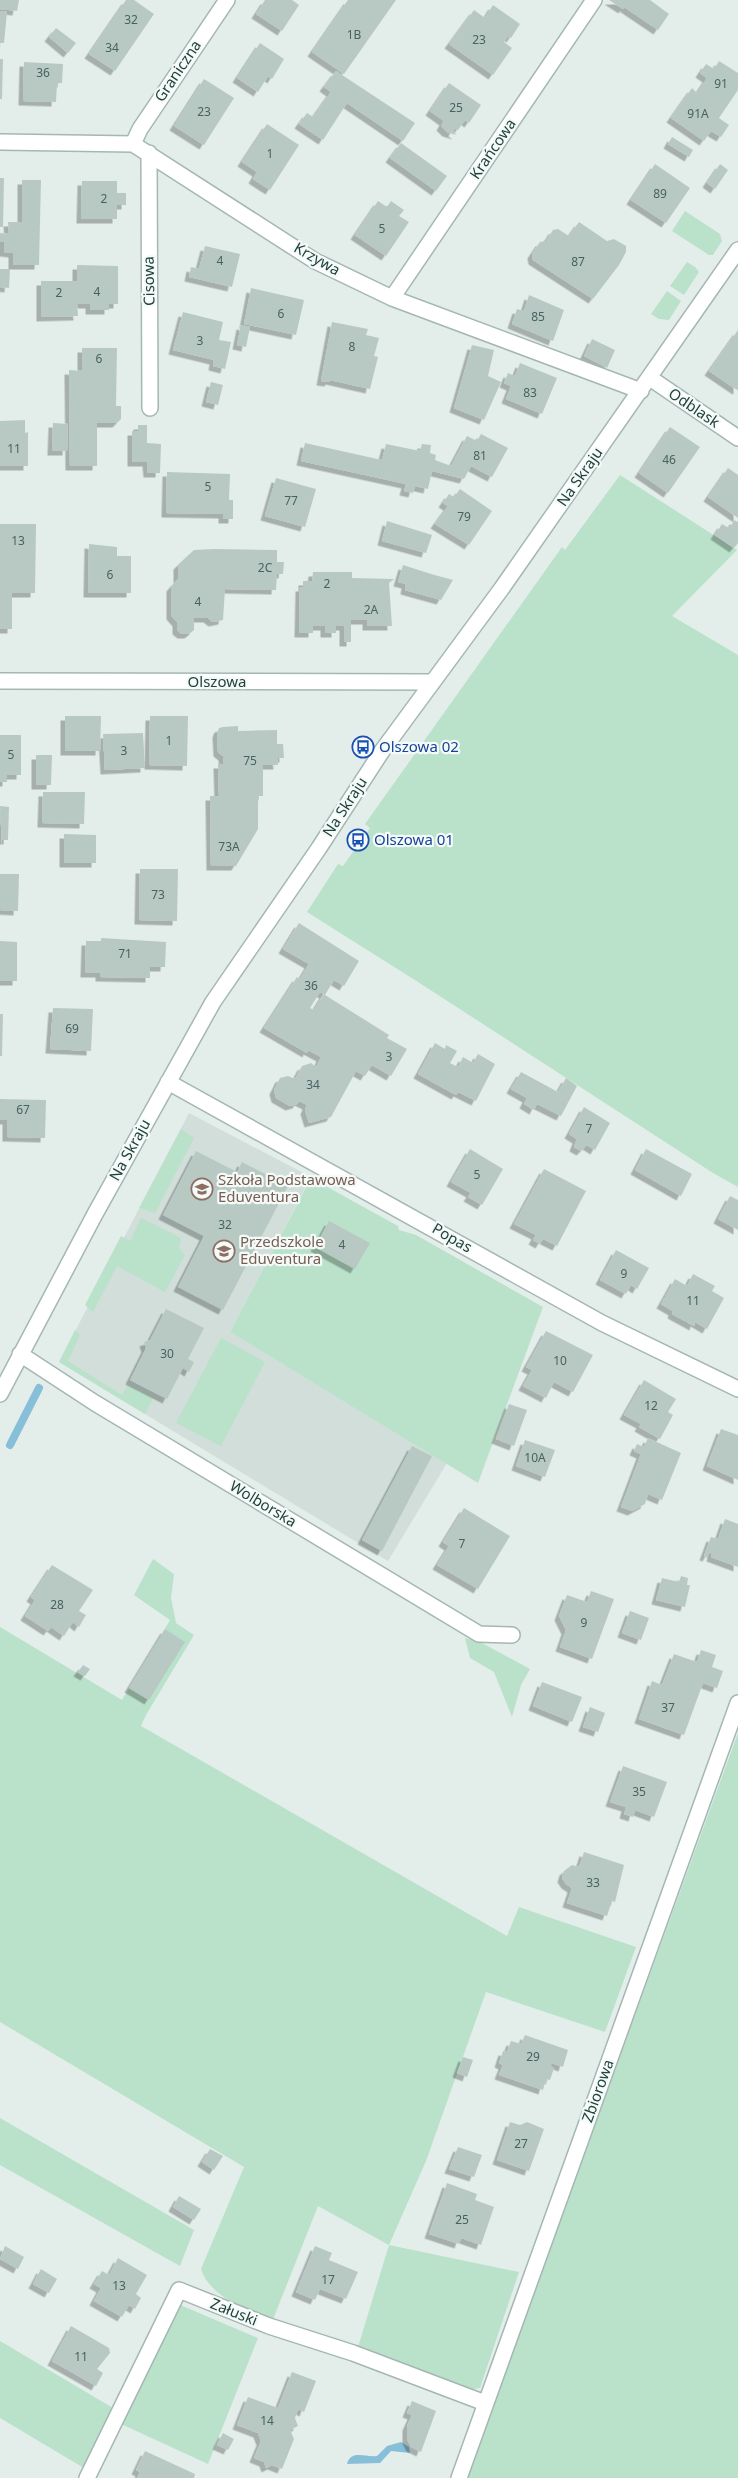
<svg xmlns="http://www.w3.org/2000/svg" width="738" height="2478" viewBox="0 0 738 2478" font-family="'Noto Sans',sans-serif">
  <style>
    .built { fill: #d1deda }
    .green { fill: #bae1ca }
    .water { fill: #87bfd8 }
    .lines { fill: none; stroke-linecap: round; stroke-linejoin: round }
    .stream { stroke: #87bfd8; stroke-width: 8 }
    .building { fill: #b8c9c4; fill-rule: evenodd; filter: url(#shadow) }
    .minor-casing { stroke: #a5b7b3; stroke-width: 18 }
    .minor { stroke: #fff; stroke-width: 15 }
    .labels { text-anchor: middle; stroke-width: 4.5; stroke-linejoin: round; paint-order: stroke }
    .number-label { font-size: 12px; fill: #47635f }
    .street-label { font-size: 15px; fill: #21413d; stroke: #f4faf8 }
    .transit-label { font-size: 15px; fill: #164399; stroke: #f4faf8; text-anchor: start }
    .education-label { font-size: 15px; fill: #785e54; stroke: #f4faf8; text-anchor: start }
  </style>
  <defs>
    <filter id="shadow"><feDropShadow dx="-4.5" dy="4.5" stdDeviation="0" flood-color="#0004"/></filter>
  </defs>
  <rect width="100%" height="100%" fill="#e3eeeb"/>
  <path class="built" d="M189 1113 311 1177 230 1332 447 1463 388 1561 59 1362Z"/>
  <path class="green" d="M685 211 720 234 722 241 713 255H709L672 231Z
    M687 262 695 267 699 272 684 295 670 286Z
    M667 291 681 301 669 320 659 319 651 314Z
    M620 475 737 550 672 616 738 655V1187L713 1173 418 982 307 912 338 864 343 866 370 828 365 824 562 547 565 550Z
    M181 1129 194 1138 155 1213 139 1208Z
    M311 1178 398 1226 399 1230 416 1235 543 1307 478 1483 230 1332Z
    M141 1218 181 1238 179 1248 185 1255 165 1292 117 1266 93 1312 85 1305 121 1236 130 1241Z
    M75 1330 80 1335 68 1361 122 1395 128 1385 153 1398 145 1414 59 1362Z
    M221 1338 265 1362 221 1446 176 1423Z
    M153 1559 174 1574 171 1598 176 1623 194 1635 146 1715 141 1726 507 1936 519 1907 636 1947 605 2032 486 1992 426 2161 389 2245 519 2272 480 2388 467 2390 358 2347 389 2245 318 2206 272 2322C247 2310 210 2297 201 2269L244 2167 0 2022V1627L122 1700 170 1620 134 1595Z
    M465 1638 482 1643 530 1669 521 1685 512 1717 494 1672 470 1658Z
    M738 1733V2478H466Z
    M0 2118 194 2230 180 2266 0 2165Z
    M178 2304 258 2338 208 2464 121 2424Z
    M0 2341 113 2408 84 2468 0 2418Z"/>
  <path class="water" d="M401 2442 409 2447 410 2453 391 2451 380 2463 347 2464C351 2449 366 2458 377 2456L387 2446Z"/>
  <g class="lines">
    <path class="stream" d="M10 1445 39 1388"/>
  </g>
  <path class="building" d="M0 0H19L17 11 0 9Z
    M126 0H134L154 14 115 71 89 54Z
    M265 0H292L299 5 282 31 256 14Z
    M348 0H396L344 74 312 52Z
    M609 0H650L669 14 658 30 624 7 623 9Z
    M493 5 520 24 511 38 508 36 504 42 512 48 493 75 449 44 474 10 485 18Z
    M0 11 7 12 4 43H0Z
    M56 28 76 43 68 53 49 37Z
    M260 43 284 59 272 79 268 76 258 92 237 78Z
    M0 59H3L2 99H0Z
    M719 61 738 73V90L719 118 729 125 721 137 711 131 704 141 671 118 692 88 697 93 707 78 700 73 706 64 714 69Z
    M24 62 63 64 62 83H57L56 102 23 101Z
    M336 71 415 123 403 141 347 103 323 140 299 124 307 113 313 117 331 92 324 87Z
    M204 79 234 98 204 145 174 126Z
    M449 83 481 105 469 123 465 120 458 130 455 128 453 132 457 135 447 132 441 126 444 121 430 111Z
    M267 124 299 145 270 190 253 179 257 172 242 162Z
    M672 137 693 150 689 157 668 144Z
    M401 143 447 176 436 191 390 158Z
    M655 164 690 188 666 223 631 200Z
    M720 164 728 170 715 189 707 183Z
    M0 178H4L3 227H0Z
    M22 180H41L39 265H13V253L4 252V242H0V233L9 234 8 222H22Z
    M82 181H117V193H126V205H117V219H81Z
    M378 201 387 207 391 201 404 210 399 216 409 222 386 256 355 235Z
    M579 222 607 241 614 239 626 246V252L619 265 593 299 533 260 532 254 540 242 546 241 553 230 558 229 569 236Z
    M205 246 240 254 232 287 189 277 191 267 199 269Z
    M77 265 118 266V304H109V310H90V304H77L78 316 41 317V281H77Z
    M0 269H10L9 288 0 287Z
    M251 288 304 300 296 335 244 324Z
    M529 295 564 310 553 341 512 324 517 309 524 311Z
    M183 312 223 322 219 340 231 342 225 369 213 366 214 360 173 350Z
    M332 322 368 329 366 335 379 338 374 356 378 357 370 389 330 380 329 382 321 381Z
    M241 325 250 327 246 347 237 345Z
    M738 330V389L737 390 709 371Z
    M592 339 615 350 607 368 584 356Z
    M472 345 494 350 488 376 501 382 484 420 454 408Z
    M82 348H117L116 406H121V419L117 423H97V466H70L69 370 82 371Z
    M520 363 557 378 542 414 506 399 511 386 504 383 508 373 515 376Z
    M211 382 223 385 218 405 206 402Z
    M25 420V433L28 432V466H0V421Z
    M53 423 68 424 67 451H52Z
    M138 425H147V443L161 444 160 473H148L147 462H132V431H138Z
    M670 427 700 447 668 493 639 473Z
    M481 434 508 448 492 477 471 466 464 479 432 471 428 489 415 486 413 493 404 491 406 484 301 461 305 443 382 460 386 444 420 451 422 444 431 445 430 453 436 455 435 460 451 466 467 436 477 441Z
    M728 468 738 475V518L708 497Z
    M167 472 230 474 229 500H233V519H223V514L166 513Z
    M276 478 316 489 305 527 265 516Z
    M460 489 492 511 469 545 435 524 448 506 443 503 449 494 454 497Z
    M734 520 738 522V543L734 548 715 535 722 524 727 527 731 526Z
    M387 521 432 535 426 553 382 541Z
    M0 524H36L35 593H12V629H0Z
    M89 544 117 547V556H131V593H88Z
    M214 549 277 550V562H284L283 574H277L276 590 225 589 223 620 213 622 208 618H194V630L189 634H182L177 630V622L171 615V587L178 579V565L194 550Z
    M403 565 431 574 453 580 441 600 405 590 406 584 398 582Z
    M313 572H352V578L394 579 389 583 392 626H367V620H351V642H344V626H336V633H325V626H313V633H299L300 587H303V581H312Z
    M65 716H101L100 751H65Z
    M150 716H188L187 766 149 765Z
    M238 726V731L277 730V744H283L284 758H277L278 765H263V796H258V829L236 866H211L210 796H219L218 764H224L223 756 218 752 217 733 219 728 223 727Z
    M143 733 145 768 105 770 103 734Z
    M0 735H21V775H7V782H0Z
    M36 755H52L51 785H36Z
    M43 792H85L84 824 42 823Z
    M0 806 9 807 8 840H2V846Z
    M64 834 96 835V863H64Z
    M140 869H178L177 921 139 920Z
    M0 874H19L18 911 0 910Z
    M299 923 359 961 344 986 334 980 325 995 389 1035 387 1038 407 1049 391 1076 372 1065 365 1076 356 1071 331 1117 309 1123 305 1110 307 1105 299 1101 297 1104 290 1106 276 1098 274 1090 280 1078 288 1076 295 1079 302 1066 311 1063 316 1067 321 1057 308 1050 307 1053 264 1028 297 977 300 979 309 964 283 949ZM320 992 324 994 314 1010 310 1008Z
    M101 938 166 942 165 967H150V978L100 977V973H85L86 941H101Z
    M0 941 17 942V981H0Z
    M53 1008 93 1009 91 1051 50 1049Z
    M0 1014H3L2 1056H0Z
    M435 1043 445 1049 446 1045 457 1051 450 1063 458 1067 463 1057 473 1063 478 1054 495 1064 476 1101 458 1092 456 1095 418 1074Z
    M521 1072 558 1092 566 1078 577 1086 561 1116 537 1104 534 1110 524 1104 527 1098 511 1089Z
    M0 1099 46 1100 45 1138 7 1137V1120H0Z
    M584 1107 610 1123 595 1150 587 1145 581 1151 574 1147 577 1139 569 1134Z
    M470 1149 503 1169 482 1205 468 1197 471 1193 451 1182Z
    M646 1149 692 1174 681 1196 635 1170Z
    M196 1151 237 1172 242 1162 288 1186 223 1310 178 1287 204 1236 163 1215Z
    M544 1169 586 1191 557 1246 543 1239 540 1244 533 1240 536 1235 514 1224Z
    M730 1196 738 1200V1230L718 1219Z
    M329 1221 370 1243 355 1269 315 1247Z
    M616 1250 649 1268 637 1289 631 1285 626 1294 600 1280Z
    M693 1274 715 1286 712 1291 724 1298 707 1329 695 1322 694 1326 672 1314 673 1311 661 1304 675 1279 687 1286Z
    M166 1309 204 1328 188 1359 194 1362 189 1372 183 1368 167 1399 130 1380 146 1348 144 1342 150 1340Z
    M546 1331 593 1355 573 1392 554 1382 546 1398 523 1386 532 1370 526 1367Z
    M644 1380 676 1399 668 1412 673 1415 660 1439 639 1427 641 1424 624 1415Z
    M509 1404 527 1410 514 1446 496 1439Z
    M721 1429 738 1435V1480L707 1466Z
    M648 1438 681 1453 662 1500 648 1494 645 1504 632 1511 621 1507 641 1454 634 1451 637 1444 644 1447Z
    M525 1440 555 1450 545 1477 516 1466Z
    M412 1446 432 1456 382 1551 362 1540Z
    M464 1508 510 1536 478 1589 437 1565 449 1546 443 1542Z
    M725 1519 738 1524V1567L711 1557 712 1553 710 1552 707 1557 704 1556 711 1537 718 1539Z
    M52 1565 93 1590 79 1611 86 1615 79 1627 73 1622 64 1636 51 1627 48 1631 25 1616 35 1600 31 1597Z
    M681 1576 688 1578 687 1585H690L685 1607 656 1600 662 1578 679 1582Z
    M591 1591 614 1599 592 1659 560 1647 566 1630 559 1616 567 1595 587 1602Z
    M630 1611 649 1618 641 1640 622 1633Z
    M165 1629 185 1642 149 1700 129 1688Z
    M701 1650 716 1655 712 1667 723 1671 717 1688 703 1683 684 1735 639 1719 652 1681 662 1685 674 1654 697 1662Z
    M83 1665 90 1669 85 1676 78 1672Z
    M542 1682 582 1697 572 1722 533 1706Z
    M590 1707 605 1713 598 1732 583 1727Z
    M623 1766 667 1782 654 1817 635 1810 633 1817 624 1814 626 1807 610 1802Z
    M584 1852 624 1865 615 1902 612 1901 607 1916 567 1903 572 1888 566 1884 562 1878 564 1871 572 1865 579 1867Z
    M525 2035 568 2050 563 2067 552 2063 550 2066 554 2068 550 2080 546 2079 543 2090 499 2075 503 2065 499 2063 503 2051 507 2052 511 2041 521 2044Z
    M463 2057 473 2060 467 2077 457 2073Z
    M510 2122 520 2125 527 2122 544 2129 529 2171 497 2160Z
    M458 2147 482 2155 474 2177 449 2169Z
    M210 2149 223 2156 214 2170 202 2162Z
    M447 2183 477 2194 475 2200 494 2207 481 2245 461 2238 459 2244 429 2234Z
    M179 2196 201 2209 194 2220 173 2207Z
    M5 2246 24 2257 18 2269 0 2259Z
    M315 2246 332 2253 329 2260 358 2272 346 2299 320 2289 315 2300 296 2292Z
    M118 2258 147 2275 136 2294 141 2298 135 2309 129 2305 122 2317 94 2301 101 2288 94 2284 102 2271 109 2275Z
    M41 2269 57 2279 49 2293 33 2284Z
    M71 2326 109 2348 110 2353 97 2369 103 2373 96 2386 52 2361Z
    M292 2372 316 2381 304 2412 298 2409 295 2418 298 2426 290 2430 294 2439 282 2469 272 2465 266 2468 264 2462 254 2458 261 2441 258 2433 237 2425 248 2397 278 2408Z
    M412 2401 436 2411 421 2452 411 2447 407 2439V2426L412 2415 407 2413Z
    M223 2433 234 2439 228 2450 217 2445Z
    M145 2451 195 2474 194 2478H137L140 2472 136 2470Z"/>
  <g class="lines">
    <g class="minor-casing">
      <path id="minor" d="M0 142 133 144 315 261 392 298 641 391
        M133 144 140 129 227 0
        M149 153 150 408
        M392 298 594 0
        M650 378 738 438
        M0 681 433 682
        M168 1082 602 1323 738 1389
        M20 1354 95 1403 479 1634 512 1635
        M0 1394 95 1214 213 1002 319 848 382 751 502 588 738 250
        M87 2478 179 2290 269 2326 353 2353 485 2403
        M459 2478 738 1703"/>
    </g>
    <use href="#minor" class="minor"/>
  </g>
  <defs>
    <g id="bus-ring" transform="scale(1.125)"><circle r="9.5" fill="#f4faf8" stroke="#1a4fb4" stroke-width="1.5"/><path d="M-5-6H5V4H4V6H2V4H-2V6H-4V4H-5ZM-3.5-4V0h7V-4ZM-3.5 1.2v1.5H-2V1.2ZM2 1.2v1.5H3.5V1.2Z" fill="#1a4fb4"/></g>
    <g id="school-ring" transform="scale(1.125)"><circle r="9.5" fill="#f4faf8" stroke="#8d6e63" stroke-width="1.5"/><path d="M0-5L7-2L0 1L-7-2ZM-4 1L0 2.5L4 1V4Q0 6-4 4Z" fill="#8d6e63"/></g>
  </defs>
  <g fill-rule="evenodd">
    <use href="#bus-ring" x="363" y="747"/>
    <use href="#bus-ring" x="358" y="840"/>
    <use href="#school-ring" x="202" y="1189"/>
    <use href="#school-ring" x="224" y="1251"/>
  </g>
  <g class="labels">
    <g class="number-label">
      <text x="131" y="24">32</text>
      <text x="354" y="39">1B</text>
      <text x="479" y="44">23</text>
      <text x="112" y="52">34</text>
      <text x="43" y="77">36</text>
      <text x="721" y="88">91</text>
      <text x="456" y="112">25</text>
      <text x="204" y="116">23</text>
      <text x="698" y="118">91A</text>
      <text x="270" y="158">1</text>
      <text x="660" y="198">89</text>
      <text x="104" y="203">2</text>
      <text x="382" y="233">5</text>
      <text x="220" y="265">4</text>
      <text x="578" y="266">87</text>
      <text x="97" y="296">4</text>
      <text x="59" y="297">2</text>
      <text x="281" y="318">6</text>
      <text x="538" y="321">85</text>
      <text x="200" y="345">3</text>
      <text x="352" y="351">8</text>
      <text x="99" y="363">6</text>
      <text x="530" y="397">83</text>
      <text x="14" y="453">11</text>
      <text x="480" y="460">81</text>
      <text x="669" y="464">46</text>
      <text x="208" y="491">5</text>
      <text x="291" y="505">77</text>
      <text x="464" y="521">79</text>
      <text x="18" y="545">13</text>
      <text x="265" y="572">2C</text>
      <text x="110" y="579">6</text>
      <text x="327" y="588">2</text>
      <text x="198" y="606">4</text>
      <text x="371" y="614">2A</text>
      <text x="169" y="745">1</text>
      <text x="124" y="755">3</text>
      <text x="11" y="759">5</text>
      <text x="250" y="765">75</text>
      <text x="229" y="851">73A</text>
      <text x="158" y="899">73</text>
      <text x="125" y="958">71</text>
      <text x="311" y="990">36</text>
      <text x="72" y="1033">69</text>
      <text x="389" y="1061">3</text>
      <text x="313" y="1089">34</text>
      <text x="23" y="1114">67</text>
      <text x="589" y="1133">7</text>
      <text x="477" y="1179">5</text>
      <text x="225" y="1229">32</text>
      <text x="342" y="1249">4</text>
      <text x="624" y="1278">9</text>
      <text x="693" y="1305">11</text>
      <text x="167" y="1358">30</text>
      <text x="560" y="1365">10</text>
      <text x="651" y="1410">12</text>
      <text x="535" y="1462">10A</text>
      <text x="462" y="1548">7</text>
      <text x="57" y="1609">28</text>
      <text x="584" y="1627">9</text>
      <text x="668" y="1712">37</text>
      <text x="639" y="1796">35</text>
      <text x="593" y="1887">33</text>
      <text x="533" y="2061">29</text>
      <text x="521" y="2148">27</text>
      <text x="462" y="2224">25</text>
      <text x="328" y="2284">17</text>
      <text x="119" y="2290">13</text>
      <text x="81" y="2361">11</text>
      <text x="267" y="2425">14</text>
    </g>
    <g class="street-label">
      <text transform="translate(178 71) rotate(-56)" y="5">Graniczna</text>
      <text transform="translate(493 149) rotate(-56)" y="5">Krańcowa</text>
      <text transform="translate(317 259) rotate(30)" y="5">Krzywa</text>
      <text transform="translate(149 281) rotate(-91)" y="5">Cisowa</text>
      <text transform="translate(694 408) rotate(34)" y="5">Odblask</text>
      <text transform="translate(580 477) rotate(-55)" y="5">Na Skraju</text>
      <text x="217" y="687">Olszowa</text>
      <text transform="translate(345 807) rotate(-57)" y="5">Na Skraju</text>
      <text transform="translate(130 1150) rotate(-61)" y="5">Na Skraju</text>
      <text transform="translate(452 1238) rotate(30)" y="5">Popas</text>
      <text transform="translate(263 1504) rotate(31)" y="5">Wolborska</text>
      <text transform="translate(598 2091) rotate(-70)" y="5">Zbiorowa</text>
      <text transform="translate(234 2312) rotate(22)" y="5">Załuski</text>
    </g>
    <g class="transit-label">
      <text x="379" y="752">Olszowa 02</text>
      <text x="374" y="845">Olszowa 01</text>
    </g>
    <g class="education-label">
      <text x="218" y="1185">Szkoła Podstawowa<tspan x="218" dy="17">Eduventura</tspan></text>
      <text x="240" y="1247">Przedszkole<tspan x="240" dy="17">Eduventura</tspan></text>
    </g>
  </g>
</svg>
